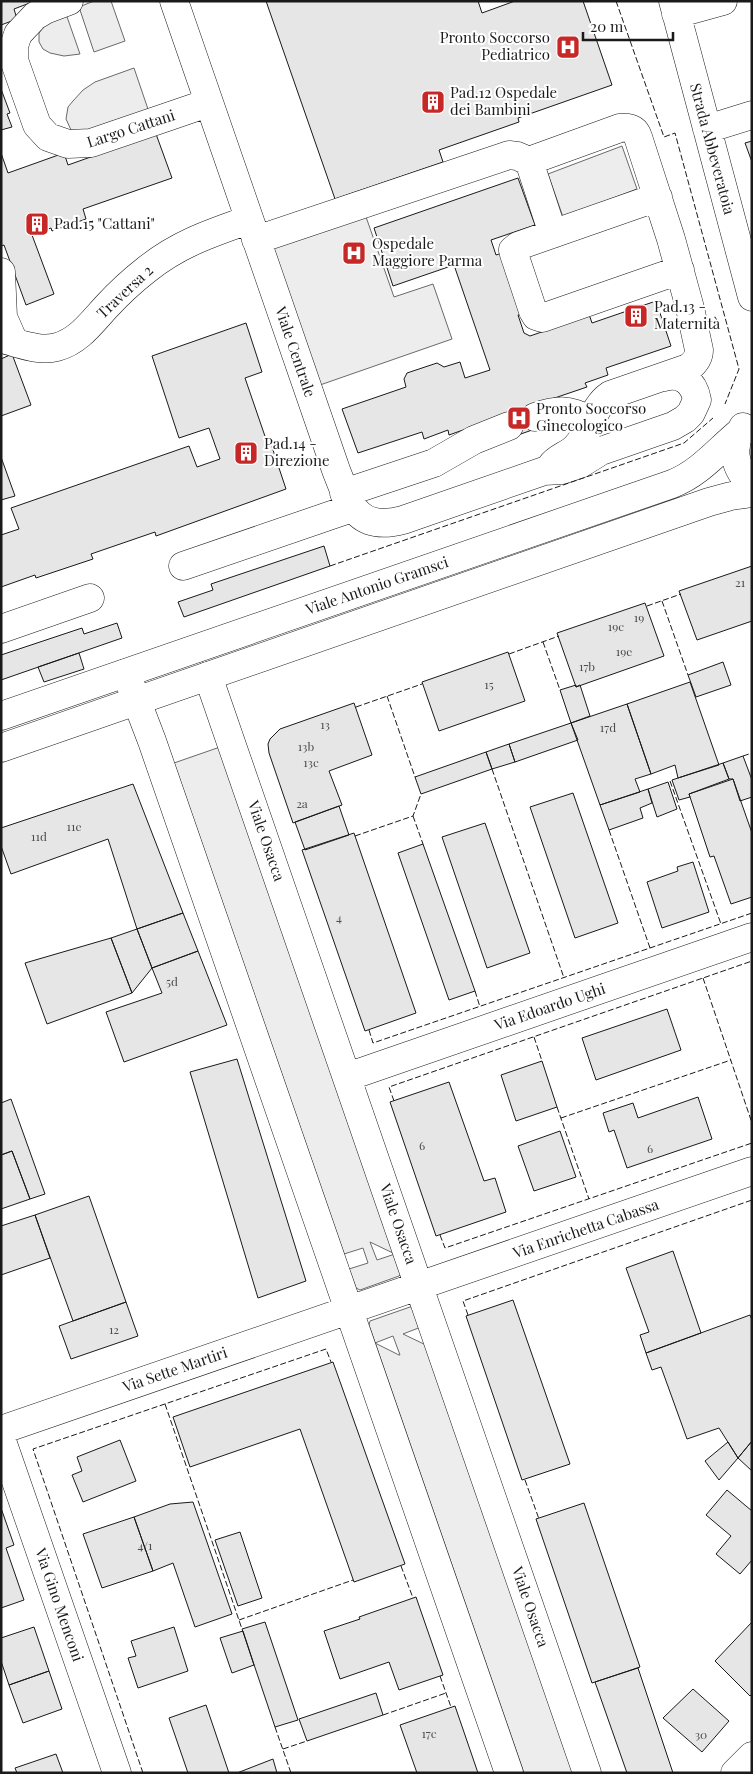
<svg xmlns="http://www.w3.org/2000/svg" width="753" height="1774" viewBox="0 0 753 1774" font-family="'Playfair Display',serif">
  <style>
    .built { fill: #ededed; stroke: #6a6a6a; fill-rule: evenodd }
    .building { fill: #e6e6e6; stroke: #1a1a1a }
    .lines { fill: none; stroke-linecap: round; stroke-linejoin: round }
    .minor-casing { stroke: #1a1a1a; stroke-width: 29 }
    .major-casing { stroke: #1a1a1a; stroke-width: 29 }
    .minor { stroke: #fff; stroke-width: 28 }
    .major { stroke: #fff; stroke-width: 28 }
    .fence { stroke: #1a1a1a; stroke-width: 1; stroke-dasharray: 6 2.5; stroke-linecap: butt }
    .labels { text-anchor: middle; stroke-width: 4; stroke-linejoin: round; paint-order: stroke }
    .number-label { font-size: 12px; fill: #4d4d4d }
    .poi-label { font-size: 15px; fill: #1a1a1a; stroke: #fff; text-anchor: start }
    .street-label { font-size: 15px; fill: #1a1a1a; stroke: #fff }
  </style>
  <rect width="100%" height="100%" fill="#fff"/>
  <path class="built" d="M94 1H111L125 41 94 52 79 7Z
    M65 11 80 54 64 56 50 53 43 49 39 42V33L46 23Z
    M134 68 150 115 76 133 71 130 66 119 68 107 73 101 83 90 95 82Z
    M622 146 637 189 563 217 548 174Z
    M365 214 394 297 433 284 452 339 320 385 271 246Z
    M220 747 402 1273 399 1276 360 1290 356 1288 349 1269 368 1263 363 1248 344 1254 174 763ZM370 1242 395 1254 377 1260Z
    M410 1307H413L421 1327 403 1334 428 1346 576 1773H524L369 1325 370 1321ZM393 1336 400 1355H399L375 1343Z"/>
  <path class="building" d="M1 1H35L14 9 17 19 1 25Z
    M266 1H478L482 13 515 1H583L612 85 518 118 519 122 439 150 443 162 335 199Z
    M1 89 10 113 7 114 12 127 1 130Z
    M156 134 172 178 83 209 86 219 52 231 51 228 32 235 54 294 26 305 4 245 1 246V153L8 173 64 153 68 165Z
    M752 141V162L745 143Z
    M518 178 535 225 491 240 496 255 502 253 522 314 518 315 524 333 530 336 556 327 583 313 590 317 592 323 656 301 671 346 606 368 608 375 585 383 587 387 531 406 538 428 512 437 505 415 449 435 448 430 424 439 422 432 358 453 342 409 406 387 404 379 407 373 437 363 444 367 460 362 465 378 490 370 454 265 393 286 374 228Z
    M246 323 262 372 245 378 268 445 271 444 286 489 156 536 155 532 91 554 93 559 36 578 35 575 1 587V535L19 529 11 508 189 446 197 467 220 459 209 428 179 438 152 356Z
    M12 354 31 405 1 416V359Z
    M1 457 15 496 1 500Z
    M324 546 330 566 184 617 178 602 213 590 211 584Z
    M752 566V621L697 640 679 591Z
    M645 603 664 656 576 687 557 633Z
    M117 623 122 638 1 680V655L82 628 84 634Z
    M508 652 525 701 439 731 422 682Z
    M79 653 84 669 44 682 38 667Z
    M723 662 731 685 696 697 688 675Z
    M690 682 719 765 678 778 675 765 651 774 627 704Z
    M576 685V687L580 685 590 716 571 723 560 690Z
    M354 703 372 755 329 771 342 805 293 823 269 753 268 744 270 739 280 729Z
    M627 704 651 774 635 779 640 792 600 805 571 723Z
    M571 723 578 740 515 762 509 744Z
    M509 744 515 762 492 769 486 752Z
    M486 752 492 769 421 794 415 777Z
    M743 756 752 780V797L740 801 733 779H729L723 763Z
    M723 763 729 779 689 794 690 797 679 800 672 780Z
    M733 779 752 833V897L731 904 714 856 710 857 689 794Z
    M668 782 677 809 657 817 648 789Z
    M133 784 183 913 137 929 108 839 11 874 1 846V828Z
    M648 789 652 803 640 808 643 818 609 830 600 805Z
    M573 793 618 923 575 938 530 807Z
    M339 806 349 835 305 850 295 822Z
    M485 823 530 953 487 968 442 837Z
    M354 833 416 1013 365 1031 302 850Z
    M423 844 475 991 449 1000 398 853Z
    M693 862 709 912 662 928 647 882 678 871 677 867Z
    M183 913 198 951 152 968 137 929Z
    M137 929 152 968 132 993 111 938Z
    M111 938 132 993 47 1024 25 963Z
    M198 951 227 1025 124 1062 106 1012 162 993 152 968Z
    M667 1009 681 1050 596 1080 582 1038Z
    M237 1059 306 1281 258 1298 190 1072Z
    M542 1061 557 1107 516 1121 501 1075Z
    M449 1082 484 1181 495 1178 506 1212 436 1236 390 1102Z
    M698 1097 712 1139 627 1168 614 1130 609 1132 603 1113 633 1103 638 1118Z
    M11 1099 45 1194 30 1199 12 1151 1 1155V1103Z
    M560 1131 576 1177 534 1191 518 1146Z
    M12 1151 30 1199 1 1209V1155Z
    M89 1196 126 1302 73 1321 35 1215Z
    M35 1215 50 1258 1 1275V1226Z
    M673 1251 701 1333 646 1353 640 1335 649 1332 626 1268Z
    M513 1300 570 1464 522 1480 466 1316Z
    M126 1302 138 1336 71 1359 59 1326Z
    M750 1315 752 1320V1441L738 1458 719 1428 687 1439 661 1367 652 1370 646 1353Z
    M333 1362 405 1564 354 1582 300 1429 190 1467 173 1417Z
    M120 1440 136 1481 83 1502 72 1475 82 1471 77 1457Z
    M752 1441V1471L738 1458Z
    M728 1442 738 1458 719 1480 705 1461Z
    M727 1490 752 1511V1560L740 1574 716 1554 731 1536 706 1515Z
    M193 1502 232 1614 195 1627 173 1563 153 1571 134 1517 170 1504Z
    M584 1503 640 1667 592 1683 536 1519Z
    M1 1508 14 1545 6 1548 24 1600 1 1608Z
    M134 1517 153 1571 102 1588 83 1534Z
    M240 1532 262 1598 238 1606 215 1540Z
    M416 1597 443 1675 399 1690 389 1662 340 1679 324 1631 360 1619 359 1617Z
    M265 1622 298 1720 275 1727 242 1629Z
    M752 1622V1694L750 1696 715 1661Z
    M34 1627 49 1671 9 1685 1 1661V1638Z
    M174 1627 188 1671 138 1688 128 1658 136 1656 131 1641Z
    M243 1631 254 1665 232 1673 220 1638Z
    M638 1668 673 1773H627L595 1682Z
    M49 1671 62 1709 23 1723 9 1685Z
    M693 1689 729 1721 702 1752 663 1718Z
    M376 1693 383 1715 307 1741 299 1719Z
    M206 1705 229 1773H188L169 1718Z
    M455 1706 478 1773H417L400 1725Z
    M56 1754 63 1773H17L15 1768Z
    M273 1759 277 1773H237Z"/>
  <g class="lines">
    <g class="minor-casing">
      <path id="minor" d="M69 1 45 10 35 16 18 34 14 46V60L37 125 48 137 68 144 91 143 208 103
        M174 1 336 470C350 506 358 532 403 520L544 471 562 470 580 464 601 451 673 426 685 419 691 413 697 400C694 382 681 372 664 377
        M673 1 752 297
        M676 14 723 1
        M707 129 752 115
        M529 161 620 128C629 127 635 128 638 137L671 239 690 308 699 350C699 358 695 363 688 368L610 395C591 408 591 432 576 447 569 455 557 457 551 466
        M658 197 518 246 513 250 514 254 533 311 536 316 542 318 680 270
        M256 240 509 155 517 156 529 161 553 234
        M1 272 3 317 14 342
        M1 339C20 343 38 352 57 347 79 341 92 322 107 306 119 293 132 281 146 270 178 244 211 233 248 220
        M535 417C559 409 568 409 591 420
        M344 493 434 463 474 440 509 426
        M183 566 352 508
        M1 629 90 598
        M126 673 152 741 509 1773
        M208 676 587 1773
        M347 1077 752 937
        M1 1430 752 1171
        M1 1438 117 1773"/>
    </g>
    <g class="major-casing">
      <path id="major" d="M743 427C730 447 734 469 752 484
        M1 716 672 484C700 473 717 451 740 432
        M1 748 709 502 731 496 752 493
        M735 1773 752 1756"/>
    </g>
    <use href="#minor" class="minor"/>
    <use href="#major" class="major"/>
    <path class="fence" d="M616 1 664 137 675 133 739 369 725 404
      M330 566 684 443 713 418
      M662 601 688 675
      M647 606 681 594
      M543 642 560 690
      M509 654 559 636
      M387 696 415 777
      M356 707 422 684
      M743 756 752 753
      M492 769 564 978
      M670 781 721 924
      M413 816 423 844
      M609 830 650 948
      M355 836 413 816 421 794
      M703 978 752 1123
      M475 991 480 1007
      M369 1030 373 1043 752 913
      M534 1037 542 1061
      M394 1101 389 1087 752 961
      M557 1107 589 1199
      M561 1118 731 1060
      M440 1235 445 1248 752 1143
      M468 1315 463 1301 752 1200
      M165 1404 242 1629
      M525 1480 539 1519
      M401 1566 413 1598
      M239 1620 353 1580
      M440 1676 451 1707
      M383 1715 446 1693
      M275 1727 291 1773
      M283 1749 307 1741
      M143 1773 33 1449 326 1349 331 1362"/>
  </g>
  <defs>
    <g id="hospital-square" transform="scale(1.25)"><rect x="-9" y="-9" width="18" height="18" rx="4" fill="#c62828" stroke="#fff"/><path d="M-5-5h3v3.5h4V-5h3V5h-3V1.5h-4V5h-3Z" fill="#fff"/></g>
    <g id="building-square" transform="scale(1.25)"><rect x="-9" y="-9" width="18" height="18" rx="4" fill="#c62828" stroke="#fff"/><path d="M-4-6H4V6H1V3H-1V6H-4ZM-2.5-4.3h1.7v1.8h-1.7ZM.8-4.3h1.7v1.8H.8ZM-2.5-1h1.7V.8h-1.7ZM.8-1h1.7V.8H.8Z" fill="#fff"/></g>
  </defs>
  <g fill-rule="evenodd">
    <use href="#hospital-square" x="568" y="47"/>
    <use href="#building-square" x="433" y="102"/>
    <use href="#building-square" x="37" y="224"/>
    <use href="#hospital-square" x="354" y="253"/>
    <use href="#building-square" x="636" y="316"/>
    <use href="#hospital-square" x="519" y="418"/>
    <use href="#building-square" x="246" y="453"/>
  </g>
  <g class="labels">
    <g class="number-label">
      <text x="740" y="587">21</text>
      <text x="639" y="622">19</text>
      <text x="616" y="631">19c</text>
      <text x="624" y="656">19e</text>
      <text x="587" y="671">17b</text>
      <text x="489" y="689">15</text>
      <text x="325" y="729">13</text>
      <text x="608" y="732">17d</text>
      <text x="306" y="751">13b</text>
      <text x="311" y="767">13c</text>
      <text x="302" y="808">2a</text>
      <text x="74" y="831">11e</text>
      <text x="39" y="841">11d</text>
      <text x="339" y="922">4</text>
      <text x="172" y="986">5d</text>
      <text x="422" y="1150">6</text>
      <text x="650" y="1153">6</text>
      <text x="114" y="1334">12</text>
      <text x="145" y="1550">4/1</text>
      <text x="429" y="1738">17c</text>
      <text x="701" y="1739">30</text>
    </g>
    <g class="poi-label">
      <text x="550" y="43" text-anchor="end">Pronto Soccorso<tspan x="550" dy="17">Pediatrico</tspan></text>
      <text x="450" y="98">Pad.12 Ospedale<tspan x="450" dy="17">dei Bambini</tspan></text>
      <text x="54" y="229">Pad.15 "Cattani"</text>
      <text x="372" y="249">Ospedale<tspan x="372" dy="17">Maggiore Parma</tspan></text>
      <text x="654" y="312">Pad.13 -<tspan x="654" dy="17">Maternità</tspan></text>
      <text x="536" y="414">Pronto Soccorso<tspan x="536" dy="17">Ginecologico</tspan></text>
      <text x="264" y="449">Pad.14 -<tspan x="264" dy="17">Direzione</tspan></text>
    </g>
    <g class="street-label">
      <text transform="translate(131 129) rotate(-18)" y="5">Largo Cattani</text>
      <text transform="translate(712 149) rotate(75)" y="5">Strada Abbeveratoia</text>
      <text transform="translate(125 292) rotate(-43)" y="5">Traversa 2</text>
      <text transform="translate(295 352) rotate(71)" y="5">Viale Centrale</text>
      <text transform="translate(377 586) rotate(-19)" y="5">Viale Antonio Gramsci</text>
      <text transform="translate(266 841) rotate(71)" y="5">Viale Osacca</text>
      <text transform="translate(550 1007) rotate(-19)" y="5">Via Edoardo Ughi</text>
      <text transform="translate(398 1224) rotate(71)" y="5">Viale Osacca</text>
      <text transform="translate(586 1229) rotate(-19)" y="5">Via Enrichetta Cabassa</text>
      <text transform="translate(175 1370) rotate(-19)" y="5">Via Sette Martiri</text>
      <text transform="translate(59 1605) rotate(71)" y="5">Via Gino Menconi</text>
      <text transform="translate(530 1607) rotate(71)" y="5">Viale Osacca</text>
    </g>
  </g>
  <rect width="753" height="1774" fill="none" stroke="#1a1a1a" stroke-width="5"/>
  <path d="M583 32v8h90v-8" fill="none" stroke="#1a1a1a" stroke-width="2.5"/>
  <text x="590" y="32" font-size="15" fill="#1a1a1a" stroke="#ffffff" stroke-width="4" paint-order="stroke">20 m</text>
</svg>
